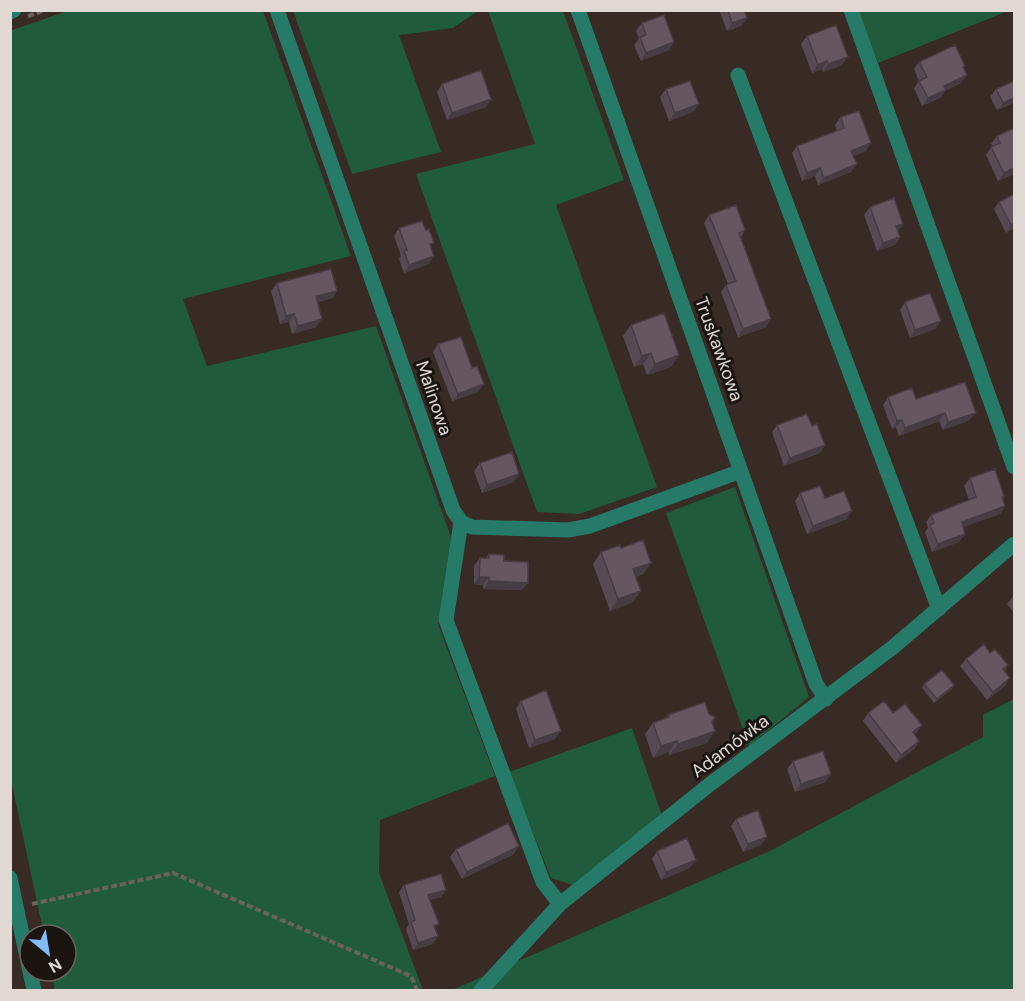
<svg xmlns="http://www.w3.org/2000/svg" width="1025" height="1001" viewBox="0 0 1025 1001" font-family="'DM Sans',sans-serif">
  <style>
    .green { fill: #205b3d }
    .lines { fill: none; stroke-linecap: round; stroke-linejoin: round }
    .path { stroke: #6d615b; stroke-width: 4; stroke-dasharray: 6 3; stroke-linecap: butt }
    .minor { stroke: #267a68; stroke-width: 15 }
    .wall { fill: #584a52 }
    .shaded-wall { fill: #473c42 }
    .building { fill: #66565f; stroke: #473c42; stroke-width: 1.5 }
    .labels { text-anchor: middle; stroke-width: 6; stroke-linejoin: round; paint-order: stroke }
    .street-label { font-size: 18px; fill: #e1d8d3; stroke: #1b1512 }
  </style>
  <rect width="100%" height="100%" fill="#382a24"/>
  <path class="green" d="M67 11H263L351 256 183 299 207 366 376 326 451 537 438 624 495 776 380 820 379 873 423 990H55L51 971H66V935H44L10 775V31Z
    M293 11H478L453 28 399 35 441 152 352 174Z
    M488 11H563L624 180 556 205 657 487 579 514 537 512 416 174 535 144Z
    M859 11V10L1008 11 878 63Z
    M735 487 809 697 749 746 666 513Z
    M1014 699V990H452L770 851 983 737V715Z
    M632 728 662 816 576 886 551 878 509 772Z"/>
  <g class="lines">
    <path class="path" d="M28 16 46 10
      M32 904 173 873 411 976 417 990"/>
    <path class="minor" d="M277 10 453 510 461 522 472 527 568 530 590 526 741 471
      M578 10 816 684 826 699
      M851 10 1014 467
      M10 12 14 10
      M738 75 939 609
      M461 522 446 620 543 882 560 904
      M10 878 34 990
      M481 990 560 904 709 785 892 648 1014 544"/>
  </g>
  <path class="wall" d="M719 10H744L747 18 741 26 727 31Z
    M642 23 674 42 669 50 641 61 634 45 639 39 636 31Z
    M807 36 842 65 823 72 822 69 812 73 801 44Z
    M919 62 964 68 961 83 946 90 940 98 922 106 914 88 919 81 914 69Z
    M442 84 491 99 486 107 447 120 437 92Z
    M666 89 693 112 669 121 660 97Z
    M996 89 1014 103 997 110 990 97Z
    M841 117 866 151 853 156 851 172 818 185 815 176 802 181 792 153 797 146 837 131 835 125Z
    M997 136 1014 174 998 181 986 155 992 146 991 144Z
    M999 202 1014 228 1006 233 994 209Z
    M870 207 903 224 898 231 900 237 895 245 877 251 864 215Z
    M709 215 745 230 741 237 771 319 766 327 738 337 721 292 726 285 728 284 704 223Z
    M399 228 431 246 429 264 404 273 399 259 401 256 394 236Z
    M277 283 337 291 332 298 318 302 316 327 292 334 289 322 280 324 271 291Z
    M905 302 941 321 935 329 910 338 900 310Z
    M631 325 679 355 671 367 647 375 643 364 634 367 623 336Z
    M438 344 478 392 452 401 433 352Z
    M888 397 916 399 970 420 943 430 939 421 899 436 896 427 892 429 883 405Z
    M777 425 812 426 825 445 820 453 784 466 772 432Z
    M480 463 514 482 482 493 474 471Z
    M970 478 1003 498 1005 506 1000 514 963 527 965 534 959 542 932 552 925 532 928 528 926 522 931 515 969 500 964 486Z
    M800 493 825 498 847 519 807 534 795 501Z
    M621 548 651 563 643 574 636 577 633 602 610 611 593 564 601 552Z
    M489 554 504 561 522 590 483 589V585L474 584V566L480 558H486Z
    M1014 595V613L1007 604Z
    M990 653 1008 665 1005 671V686L987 700 960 666 966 659Z
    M924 684 952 689 934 703 922 688Z
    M521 701 555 739 529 748 516 709Z
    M868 713H893L922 725 914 735 919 741 914 749 896 763 863 721Z
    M668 715 712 722 707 743 669 755V752L653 758 645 734 653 723 666 718Z
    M793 761 826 782 795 792 787 769Z
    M736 819 761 845 743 852 731 826Z
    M456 849 514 854 462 879 450 857Z
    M657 851 690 868 661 880 652 859Z
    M404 885 441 897 430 900 435 929 433 944 413 950 406 929 409 924 399 892Z"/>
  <path class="shaded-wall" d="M747 18 741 26 727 31 732 23Z
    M674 42 669 50 641 61 646 53Z
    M848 57 842 65 823 72 828 64Z
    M827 61 822 69 812 73 818 65Z
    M967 75 961 83 946 90 940 98 922 106 928 98 944 86Z
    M1014 98V103L997 110 1003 103Z
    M491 99 486 107 447 120 452 113Z
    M699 104 693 112 669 121 675 113Z
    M871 143 866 151 846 158 851 151Z
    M857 164 851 172 818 185 824 178Z
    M820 168 815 176 802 181 807 173Z
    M1014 168V174L998 181 1004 173Z
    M1014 223V228L1006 233 1011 225Z
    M903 224 898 231 896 226Z
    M900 237 895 245 877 251 883 243Z
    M434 256 429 264 404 273 409 265Z
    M337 291 332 298 311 304 316 296Z
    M294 314 289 322 280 324 286 316Z
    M322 319 316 327 292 334 298 326Z
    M771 319 766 327 738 337 743 329Z
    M941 321 935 329 910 338 915 330Z
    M651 353 643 364 634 367 642 356Z
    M679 355 671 367 647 375 655 364Z
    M484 384 478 392 452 401 458 394Z
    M945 413 939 421 899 436 905 428Z
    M976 413 970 420 943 430 948 422Z
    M902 420 896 427 892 429 897 421Z
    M825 445 820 453 784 466 790 458Z
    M519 474 514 482 482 493 487 485Z
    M1005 506 1000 514 956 529 962 522Z
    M852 511 847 519 807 534 813 526Z
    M965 534 959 542 932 552 938 544Z
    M651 563 643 574 625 581 633 569Z
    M479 577H489L483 585 474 584Z
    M489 581 528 583 522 590 483 589Z
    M641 591 633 602 610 611 618 599Z
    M1010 678 1005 686 987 700 993 692Z
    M954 685 952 689 934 703 937 699Z
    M922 725 916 733 907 740 913 732Z
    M561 731 555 739 529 748 535 740Z
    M715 731 707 743 669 755 678 744Z
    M677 741 669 752 653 758 661 746Z
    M919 741 914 749 896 763 901 755Z
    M831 774 826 782 795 792 801 784Z
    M767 837 761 845 743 852 748 844Z
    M519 846 514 854 462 879 467 872Z
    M696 860 690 868 661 880 666 872Z
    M446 890 441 897 423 902 428 895Z
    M438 936 433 944 413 950 418 943Z"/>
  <path class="building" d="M728 10H744L747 18 732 23Z
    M664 15 674 42 646 53 640 37 646 35 642 23Z
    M836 25 848 57 828 64 827 61 818 65 807 36Z
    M955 45 965 66 963 67 967 75 944 86 946 90 928 98 919 81 927 77 919 62Z
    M481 70 491 99 452 113 442 84Z
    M690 81 699 104 675 113 666 89Z
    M1014 81V98L1003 103 996 89Z
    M859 111 871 143 851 151 857 164 824 178 820 168 807 173 797 146 844 128 841 117Z
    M1014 128V168L1004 173 991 147 1000 143 997 136Z
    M1014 194V223L1011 225 999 202Z
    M894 198 903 224 896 226 900 237 883 243 870 207Z
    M736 205 745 230 739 233 771 319 743 329 726 285 736 281 709 215Z
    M422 221 426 230 429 229 434 243 430 244 434 256 409 265 404 251 407 250 399 228Z
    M331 269 337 291 316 296 322 319 298 326 294 314 286 316 277 283Z
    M930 293 941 321 915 330 905 302Z
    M664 313 679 355 655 364 651 353 642 356 631 325Z
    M461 337 472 368 477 366 484 384 458 394 438 344Z
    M965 382 976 413 948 422 945 413 905 428 902 420 897 421 888 397 912 388 916 399Z
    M807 414 812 426 817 424 825 445 790 458 777 425Z
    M512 452 519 474 487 485 480 463Z
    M995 469 1004 496 1002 497 1005 506 962 522 965 534 938 544 930 525 934 523 931 515 976 497 970 478Z
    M820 486 825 498 844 491 852 511 813 526 800 493Z
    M643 540 651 563 633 569 641 591 618 599 601 552 620 545 621 548Z
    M489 554 504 555V561L528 562V583L489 581V577H479L480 558H489Z
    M984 644 990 653 995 649 1008 665 1003 669 1010 678 993 692 966 659Z
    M942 670 954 685 937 699 924 684Z
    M546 690 561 731 535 740 521 701Z
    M884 701 893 713 905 704 922 725 913 732 919 741 901 755 868 713Z
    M705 702 709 714 715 717 712 722 715 731 678 744 677 741 661 746 653 723 669 717 668 715Z
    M823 751 831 774 801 784 793 761Z
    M758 810 767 837 748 844 736 819Z
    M508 823 519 846 467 872 456 849Z
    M687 838 696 860 666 872 657 851Z
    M441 874 446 890 428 895 439 924 434 926 438 936 418 943 411 922 415 920 404 885Z"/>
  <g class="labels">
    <g class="street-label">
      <text transform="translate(719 349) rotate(70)" y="6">Truskawkowa</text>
      <text transform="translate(434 398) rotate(71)" y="6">Malinowa</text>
      <text transform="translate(730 746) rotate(-37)" y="6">Adamówka</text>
    </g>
  </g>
  <rect width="1025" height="1001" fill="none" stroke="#e1d8d3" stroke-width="24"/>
  <g transform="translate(48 953) rotate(150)"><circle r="28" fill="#1b1512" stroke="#6a635f" stroke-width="1.5"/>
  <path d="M0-4.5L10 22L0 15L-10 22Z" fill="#83bcfb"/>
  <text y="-9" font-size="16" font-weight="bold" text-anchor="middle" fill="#e1d8d3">N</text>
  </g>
</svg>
